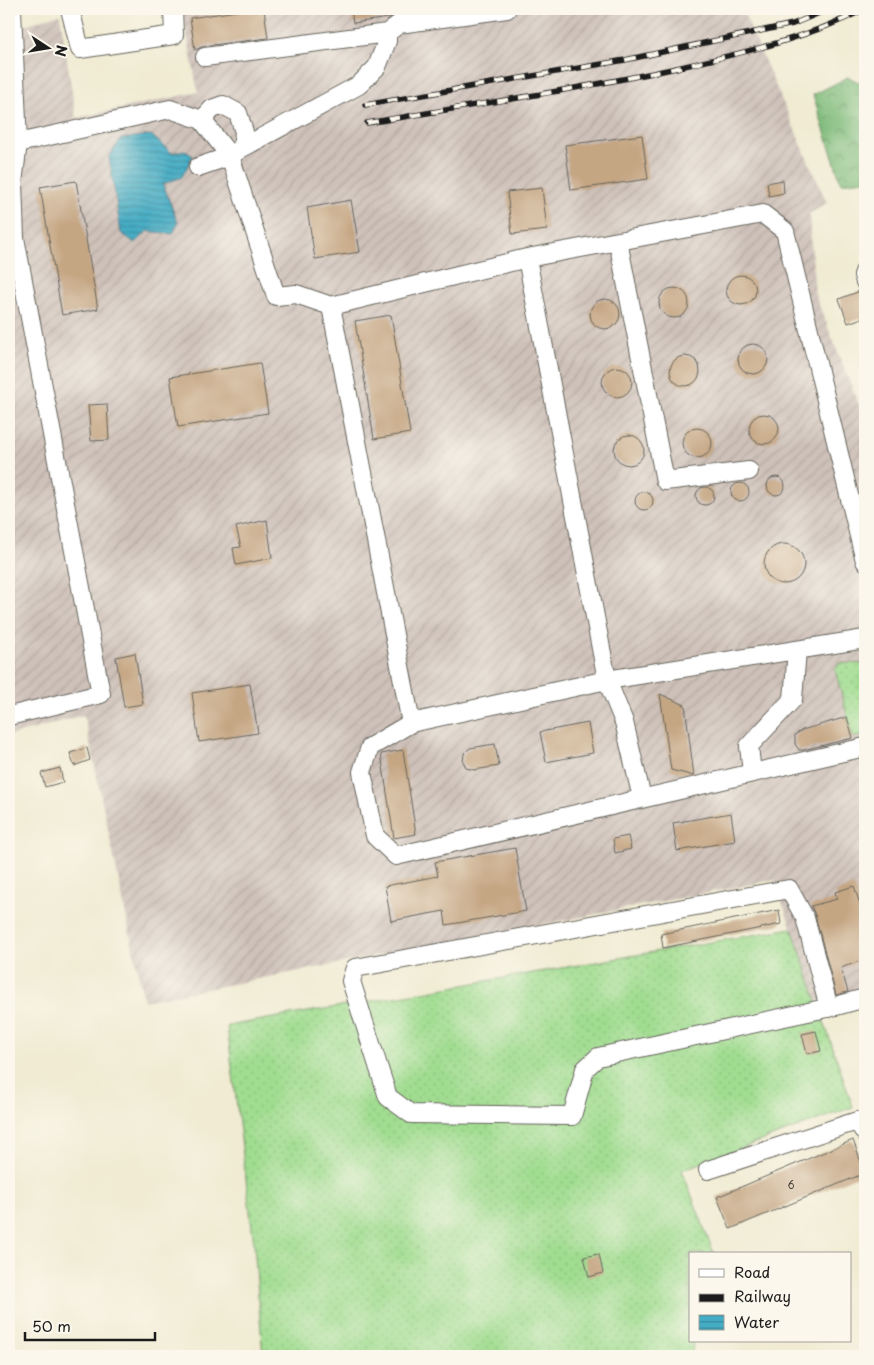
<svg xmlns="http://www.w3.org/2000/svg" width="874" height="1365" viewBox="0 0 874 1365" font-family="'Playpen Sans',sans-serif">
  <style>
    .industrial { fill: url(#industrial-furrows) }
    .grass { fill: url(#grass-dots); stroke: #5e7c56 }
    .forest { fill: url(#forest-crowns); stroke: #4e6c4c }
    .water { fill: url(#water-rules); stroke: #306470 }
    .building { fill: #c5a683 }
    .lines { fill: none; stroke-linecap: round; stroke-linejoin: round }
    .minor-casing { stroke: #66645c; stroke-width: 20 }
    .minor { stroke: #fff; stroke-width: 18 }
    .rail-casing { stroke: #1c1c1c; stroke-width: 5.5 }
    .rail { stroke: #fbf7ec; stroke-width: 4; stroke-dasharray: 11; stroke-linecap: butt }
    .labels { text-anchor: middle; stroke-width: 4; stroke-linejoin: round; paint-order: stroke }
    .number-label { font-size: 10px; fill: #463e36 }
  </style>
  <defs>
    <pattern id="industrial-furrows" width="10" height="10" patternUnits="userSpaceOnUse" patternTransform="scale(1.25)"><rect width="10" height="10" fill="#cec1b9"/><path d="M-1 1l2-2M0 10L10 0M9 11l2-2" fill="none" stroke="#b0a59e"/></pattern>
    <pattern id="grass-dots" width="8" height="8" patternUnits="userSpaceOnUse" patternTransform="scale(1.25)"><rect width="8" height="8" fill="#a1dd91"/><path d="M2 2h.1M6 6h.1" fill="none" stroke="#8abd7c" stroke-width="1.8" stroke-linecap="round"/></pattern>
    <pattern id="forest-crowns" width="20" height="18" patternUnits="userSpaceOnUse" patternTransform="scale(1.25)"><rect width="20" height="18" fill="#80bc7b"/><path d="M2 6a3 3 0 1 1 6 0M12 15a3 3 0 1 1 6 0" fill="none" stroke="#689864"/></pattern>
    <pattern id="water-rules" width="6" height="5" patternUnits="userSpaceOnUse" patternTransform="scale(1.25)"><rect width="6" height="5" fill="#44acc4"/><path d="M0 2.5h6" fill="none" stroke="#388b9e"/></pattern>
  </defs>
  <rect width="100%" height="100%" fill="#fbf7ec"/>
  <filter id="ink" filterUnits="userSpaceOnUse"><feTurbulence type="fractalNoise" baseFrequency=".02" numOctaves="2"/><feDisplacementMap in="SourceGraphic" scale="10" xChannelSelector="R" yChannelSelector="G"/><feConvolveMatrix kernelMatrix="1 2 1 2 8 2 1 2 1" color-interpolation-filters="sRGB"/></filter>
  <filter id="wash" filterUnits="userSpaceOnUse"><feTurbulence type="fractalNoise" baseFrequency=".0096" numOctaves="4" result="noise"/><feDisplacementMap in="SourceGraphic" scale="20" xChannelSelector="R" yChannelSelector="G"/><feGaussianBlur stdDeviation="1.12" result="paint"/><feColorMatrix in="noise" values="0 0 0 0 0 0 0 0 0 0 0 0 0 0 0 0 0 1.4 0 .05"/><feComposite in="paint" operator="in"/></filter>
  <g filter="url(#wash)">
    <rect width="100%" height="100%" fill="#f0ebd2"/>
    <path class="industrial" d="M182 9H742L827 203 809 214 815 295 865 420V867L861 868 865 880V989L818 1001 774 880 144 1001 84 715 9 736V30L60 14 76 118 198 92Z"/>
    <path class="grass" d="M840 663 865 664V735L853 738 835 669Z
      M792 928 853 1107 682 1170 714 1254H690V1341H693L692 1356H263L254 1244 227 1026Z"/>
    <path class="forest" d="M761 9H811L802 13 763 14Z
      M848 77 865 85V180L841 183 813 95Z"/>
    <path class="water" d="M151 135 172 153 184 150 193 156 182 177 163 184 178 223 173 234 148 231 135 243 121 233 109 157 121 139Z"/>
    <g id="blocks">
      <path class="building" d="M250 9H264L268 38 204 46 195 50 190 18Z
        M351 9H394V15L389 18 353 23Z
        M642 135 648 179 571 190 565 145Z
        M783 180 784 193 769 196 767 183Z
        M76 181 98 309 62 315 40 187Z
        M542 188 547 230 512 234 507 192Z
        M351 200 360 252 315 259 307 208Z
        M726 290a15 15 0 1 1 30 0a15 15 0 1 1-30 0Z
        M659 303a15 15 0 1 1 30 0a15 15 0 1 1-30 0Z
        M860 291 865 292V317L848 323 839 299Z
        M590 314a15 15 0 1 1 30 0a15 15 0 1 1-30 0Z
        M391 315 410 433 374 439 355 321Z
        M738 359a15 15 0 1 1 30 0a15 15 0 1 1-30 0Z
        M670 371a15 15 0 1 1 30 0a15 15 0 1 1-30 0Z
        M260 363 268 413 178 427 170 377Z
        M602 382a15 15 0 1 1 30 0a15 15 0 1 1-30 0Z
        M107 404 109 440 91 441 88 405Z
        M749 429a15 15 0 1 1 30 0a15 15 0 1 1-30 0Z
        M682 443a15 15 0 1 1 30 0a15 15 0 1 1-30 0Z
        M614 450a15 15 0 1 1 30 0a15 15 0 1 1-30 0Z
        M767 486a9 9 0 1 1 18 0a9 9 0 1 1-18 0Z
        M731 492a9 9 0 1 1 18 0a9 9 0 1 1-18 0Z
        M696 496a9 9 0 1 1 18 0a9 9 0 1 1-18 0Z
        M635 501a9 9 0 1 1 18 0a9 9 0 1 1-18 0Z
        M267 520 272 558 236 565 233 548 241 547 236 527Z
        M764 564a20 20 0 1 1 40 0a20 20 0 1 1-40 0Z
        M135 653 143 704 124 707 116 657Z
        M250 684 258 733 199 742 192 693Z
        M660 694 685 705 694 776 671 770Z
        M847 717 853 738 803 750H799L795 744V735L802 730Z
        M588 723 593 753 546 762 540 732Z
        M495 744 499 766 474 770 466 768 463 761 464 754 470 748Z
        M87 748 90 760 74 766 70 753Z
        M403 750 416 834 394 838 381 754Z
        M60 768 63 782 45 787 41 773Z
        M731 813 735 841 677 851 673 823Z
        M628 836 631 849 615 853 613 839Z
        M515 848 526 911 446 925 444 911 391 921 385 886 438 876 435 862Z
        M854 886 861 907 865 905V959L841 968 848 992 836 995 815 915 811 906 837 899 835 892Z
        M779 910 781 924 663 948 661 934Z
        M816 1031 821 1051 807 1054 802 1034Z
        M853 1140 865 1173 730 1229 717 1197Z
        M599 1254 603 1273 589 1277 584 1257Z"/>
    </g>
  </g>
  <g filter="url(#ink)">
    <use href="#blocks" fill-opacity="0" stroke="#66645c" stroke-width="1"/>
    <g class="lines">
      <g class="minor-casing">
        <path id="minor" d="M70 9 80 49 174 35 173 9
          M387 33 399 24 507 9
          M205 57 387 33V41L377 67 359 85 242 148
          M202 120 212 109 223 105 238 113 244 132 242 148 230 156 276 296 296 294 331 306
          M18 143 170 109 202 120 230 156 198 167
          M618 241 665 481 749 471
          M865 270 863 275 865 282
          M865 639 607 680 411 723 370 747 362 772 375 836 396 856 865 747
          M9 716 101 694 15 238 13 183 18 143 12 10
          M411 723 331 306 527 258
          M752 773 749 746 793 699 797 650
          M642 798 624 722 607 680 527 258 763 214 785 231 865 561
          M829 1008 805 918 789 889 355 968 351 981 388 1097 411 1114 572 1116 585 1069 598 1057 836 1006 865 998
          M708 1170 857 1121 865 1133"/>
      </g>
      <use href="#minor" class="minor"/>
      <g class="rail-casing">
        <path id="rail" d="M365 105 625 60 793 24 829 9
          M367 123C472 105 577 90 681 67 745 52 806 39 865 9"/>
      </g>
      <use href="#rail" class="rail"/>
    </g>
  </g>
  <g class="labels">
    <g class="number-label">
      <text x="791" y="1189">6</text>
    </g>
  </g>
  <rect width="874" height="1365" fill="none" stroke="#fbf7ec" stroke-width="30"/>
  <rect x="689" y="1252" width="162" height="90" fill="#fbf7ec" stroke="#a29f99"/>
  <rect x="699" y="1269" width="25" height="8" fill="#ffffff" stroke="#a29f99"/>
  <text x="734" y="1278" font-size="15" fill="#1c1c1c">Road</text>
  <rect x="699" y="1294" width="25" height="8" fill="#1c1c1c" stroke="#a29f99"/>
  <text x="734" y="1302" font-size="15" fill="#1c1c1c">Railway</text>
  <rect x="699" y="1315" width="25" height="15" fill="url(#water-rules)" stroke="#a29f99"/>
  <text x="734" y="1328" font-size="15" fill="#1c1c1c">Water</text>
  <g transform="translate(48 48) rotate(102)" stroke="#fbf7ec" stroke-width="4" paint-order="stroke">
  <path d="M0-4L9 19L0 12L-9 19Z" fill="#1c1c1c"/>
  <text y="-8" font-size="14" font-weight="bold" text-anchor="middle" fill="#1c1c1c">N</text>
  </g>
  <path d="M25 1332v8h130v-8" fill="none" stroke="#1c1c1c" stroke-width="2.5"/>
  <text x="32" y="1332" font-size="15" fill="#1c1c1c" stroke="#fbf7ec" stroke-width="4" paint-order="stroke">50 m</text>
</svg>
